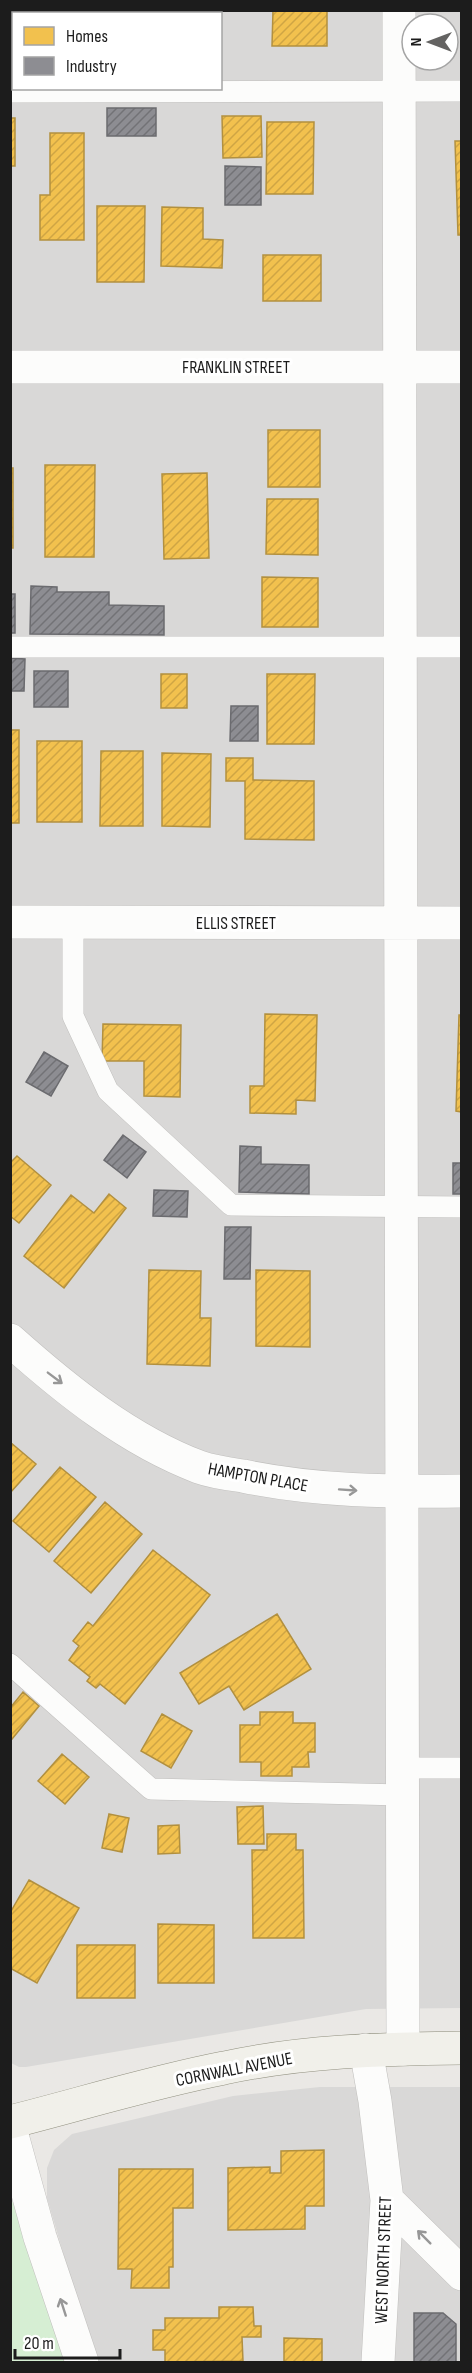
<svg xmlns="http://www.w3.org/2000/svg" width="472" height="2373" viewBox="0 0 472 2373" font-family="'Sofia Sans Condensed',sans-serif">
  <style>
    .residential { fill: #d9d8d7; fill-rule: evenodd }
    .park { fill: #d6eed3 }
    .homes { fill: url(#homes-hatch); stroke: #b2903f; stroke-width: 1.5 }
    .industry { fill: url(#industry-hatch); stroke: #6b6b6f; stroke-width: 1.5 }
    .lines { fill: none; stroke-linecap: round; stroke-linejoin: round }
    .lane-casing { stroke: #c0bfbd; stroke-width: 22 }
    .street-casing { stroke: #c0bfbd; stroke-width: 34 }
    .secondary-casing { stroke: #929180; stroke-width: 34 }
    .lane { stroke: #fcfcfb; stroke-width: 21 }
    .street { stroke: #fcfcfb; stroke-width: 33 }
    .secondary { stroke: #f1f0ea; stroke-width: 33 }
    .oneway { stroke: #979797 }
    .labels { text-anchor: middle; stroke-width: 6; stroke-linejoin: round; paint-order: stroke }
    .street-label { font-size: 18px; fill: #1c1c1c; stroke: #fff }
  </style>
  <defs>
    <pattern id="homes-hatch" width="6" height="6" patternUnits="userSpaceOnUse" patternTransform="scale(1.5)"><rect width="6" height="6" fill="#f2c14e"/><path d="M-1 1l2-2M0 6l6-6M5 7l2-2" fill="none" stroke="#cfa544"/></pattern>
    <pattern id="industry-hatch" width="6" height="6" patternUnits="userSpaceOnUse" patternTransform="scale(1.5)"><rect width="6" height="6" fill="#8d8d92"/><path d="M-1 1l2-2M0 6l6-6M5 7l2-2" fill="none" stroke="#727276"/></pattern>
  </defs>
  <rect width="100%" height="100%" fill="#eae8e5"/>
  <path class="residential" d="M11 11H461V2008L366 2009 26 2067H19L11 2063ZM14 14H220V88H14ZM412 24H448V60H412Z
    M320 2087H461V2362H98L72 2283 47 2198V2168L54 2150 72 2134 233 2096Z"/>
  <path class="park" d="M10 2195 66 2362H11Z"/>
  <path class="homes" d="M273 10H327V46H272Z
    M222 116H261L262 157 223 158Z
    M10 118H15V166H10Z
    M267 122H314L313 194H266Z
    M50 133H84V240H40V195H50Z
    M455 141H462V235H458Z
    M97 206H145L144 282H97Z
    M162 207 203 208V239L223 240 222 268 161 266Z
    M263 255H321V301H263Z
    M268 430H320V487H268Z
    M45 465H95L94 557H45Z
    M10 468H13V548H10Z
    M207 473 209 558 164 559 162 474Z
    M267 499H318V555L266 554Z
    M262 577 318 578V627H262Z
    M161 674H187V708H161Z
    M267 674H315L314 744H267Z
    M10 730H19V823H10Z
    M37 741H82V822H37Z
    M101 751H143V826H100Z
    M162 753 211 754 210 827 162 826Z
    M226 758H253V780L314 781V840L245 839V781H226Z
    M265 1014 317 1015 315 1101 296 1100V1114L250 1113V1086H264Z
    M459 1015H462V1112L456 1111Z
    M103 1024 181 1025 180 1097 144 1096V1061H102Z
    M17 1156 51 1185 19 1223 10 1216V1163Z
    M109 1194 126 1208 64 1288 24 1256 71 1195 94 1213Z
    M149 1270 201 1271 200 1318H211L210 1366 147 1364Z
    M256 1270 310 1271V1347L256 1346Z
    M10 1442 36 1464 10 1493Z
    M60 1467 96 1497 49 1552 13 1521Z
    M105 1502 142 1534 91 1593 54 1561Z
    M153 1550 210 1595 125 1704 100 1684 96 1688 87 1681 90 1677 69 1660 79 1646 73 1641 88 1622 93 1626Z
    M277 1614 311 1669 244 1710 229 1686 199 1704 180 1673Z
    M23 1692 39 1706 12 1739 10 1738V1708Z
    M260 1712H293V1723H315V1752H308L309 1767H292V1776H261V1762H240V1725H260Z
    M162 1714 192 1731 171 1768 141 1751Z
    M62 1754 89 1777 65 1804 38 1781Z
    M263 1806 264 1844H238L237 1807Z
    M109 1814 129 1818 122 1852 102 1848Z
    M179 1825 180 1853 158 1854V1826Z
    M267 1834H296V1850H303L304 1938H253L252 1850H267Z
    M29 1880 79 1908 37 1983 10 1968V1913Z
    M158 1924 214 1925V1983H158Z
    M77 1945H135V1998H77Z
    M324 2150V2206H305V2229L228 2230V2168L270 2167V2173H281V2151Z
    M119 2169H193V2208H173V2267H169V2288H131L132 2269H118Z
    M219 2307H253L254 2326H261V2337H242L243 2361 165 2362V2350H153V2330H165V2318H219Z
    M284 2338 322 2339V2362H284Z"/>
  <path class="industry" d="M10 10H19V14H14V36H10Z
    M107 108H156V136H107Z
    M225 166 261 167V205H225Z
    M31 586 57 587V592H109V605L164 606V635L30 634Z
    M10 594H15V633H10Z
    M10 658 25 659 24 691H10Z
    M34 671H68V707H34Z
    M231 706H258V741H230Z
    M44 1052 68 1066 51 1096 26 1082Z
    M123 1135 146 1152 127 1178 104 1160Z
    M240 1146 261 1147V1164L309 1165V1194L239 1192Z
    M453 1163H462V1194H453Z
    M154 1190 188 1191 187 1217 153 1216Z
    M225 1227H251L250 1279H224Z
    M414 2313H443L456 2324V2362H414Z"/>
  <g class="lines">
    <g class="lane-casing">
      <path id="lane" d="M10 92 462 91
        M10 647H462
        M73 923V1016L108 1091 231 1205 462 1207
        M10 1664 151 1789 402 1795
        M402 1768H462"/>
    </g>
    <g class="street-casing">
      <path id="street" d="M399 10 403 2049
        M10 367H462
        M10 922 462 923
        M10 1340C66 1390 128 1440 199 1467 213 1472 229 1474 243 1476 315 1491 389 1492 462 1491
        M366 2050 375 2101 387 2200 378 2362
        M10 2128 40 2237 82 2362
        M387 2200 462 2274"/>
    </g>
    <g class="secondary-casing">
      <path id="secondary" d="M10 2122C81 2104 152 2082 224 2068 302 2051 382 2049 462 2048"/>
    </g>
    <use href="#lane" class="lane"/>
    <use href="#street" class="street"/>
    <use href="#secondary" class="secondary"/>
  </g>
  <defs><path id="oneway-shaft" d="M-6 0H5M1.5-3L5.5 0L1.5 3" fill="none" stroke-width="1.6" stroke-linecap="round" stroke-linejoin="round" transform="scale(1.5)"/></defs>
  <g class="oneway">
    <use href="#oneway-shaft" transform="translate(55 1378) rotate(37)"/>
    <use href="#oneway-shaft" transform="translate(348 1490) rotate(4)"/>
    <use href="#oneway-shaft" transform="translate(424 2237) rotate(-135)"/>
    <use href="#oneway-shaft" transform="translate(63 2307) rotate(-108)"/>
  </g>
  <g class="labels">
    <g class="street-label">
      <text x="236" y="373">FRANKLIN STREET</text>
      <text x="236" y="929">ELLIS STREET</text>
      <text transform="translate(258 1477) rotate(10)" y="6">HAMPTON PLACE</text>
      <text transform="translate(234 2069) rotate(-11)" y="6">CORNWALL AVENUE</text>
      <text transform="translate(383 2260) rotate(-88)" y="6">WEST NORTH STREET</text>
    </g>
  </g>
  <rect width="472" height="2373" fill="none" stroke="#1c1c1c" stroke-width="24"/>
  <rect x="12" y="12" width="210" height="78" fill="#ffffff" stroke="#a4a4a4" stroke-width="1.5"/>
  <rect x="24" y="27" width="30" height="18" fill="#f2c14e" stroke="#a4a4a4" stroke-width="1.5"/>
  <text x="66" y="42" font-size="18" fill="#1c1c1c">Homes</text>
  <rect x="24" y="57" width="30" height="18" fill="#8d8d92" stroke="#a4a4a4" stroke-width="1.5"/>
  <text x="66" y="72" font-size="18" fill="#1c1c1c">Industry</text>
  <g transform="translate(430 42) rotate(270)"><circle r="28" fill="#ffffff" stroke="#a4a4a4" stroke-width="1.5"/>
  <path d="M0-4.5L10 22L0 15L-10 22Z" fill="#646362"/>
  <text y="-9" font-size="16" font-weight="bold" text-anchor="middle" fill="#1c1c1c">N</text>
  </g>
  <path d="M15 2349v9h105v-9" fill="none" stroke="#1c1c1c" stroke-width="3"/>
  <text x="24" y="2349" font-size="18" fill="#1c1c1c" stroke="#ffffff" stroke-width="4.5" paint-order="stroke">20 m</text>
</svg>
